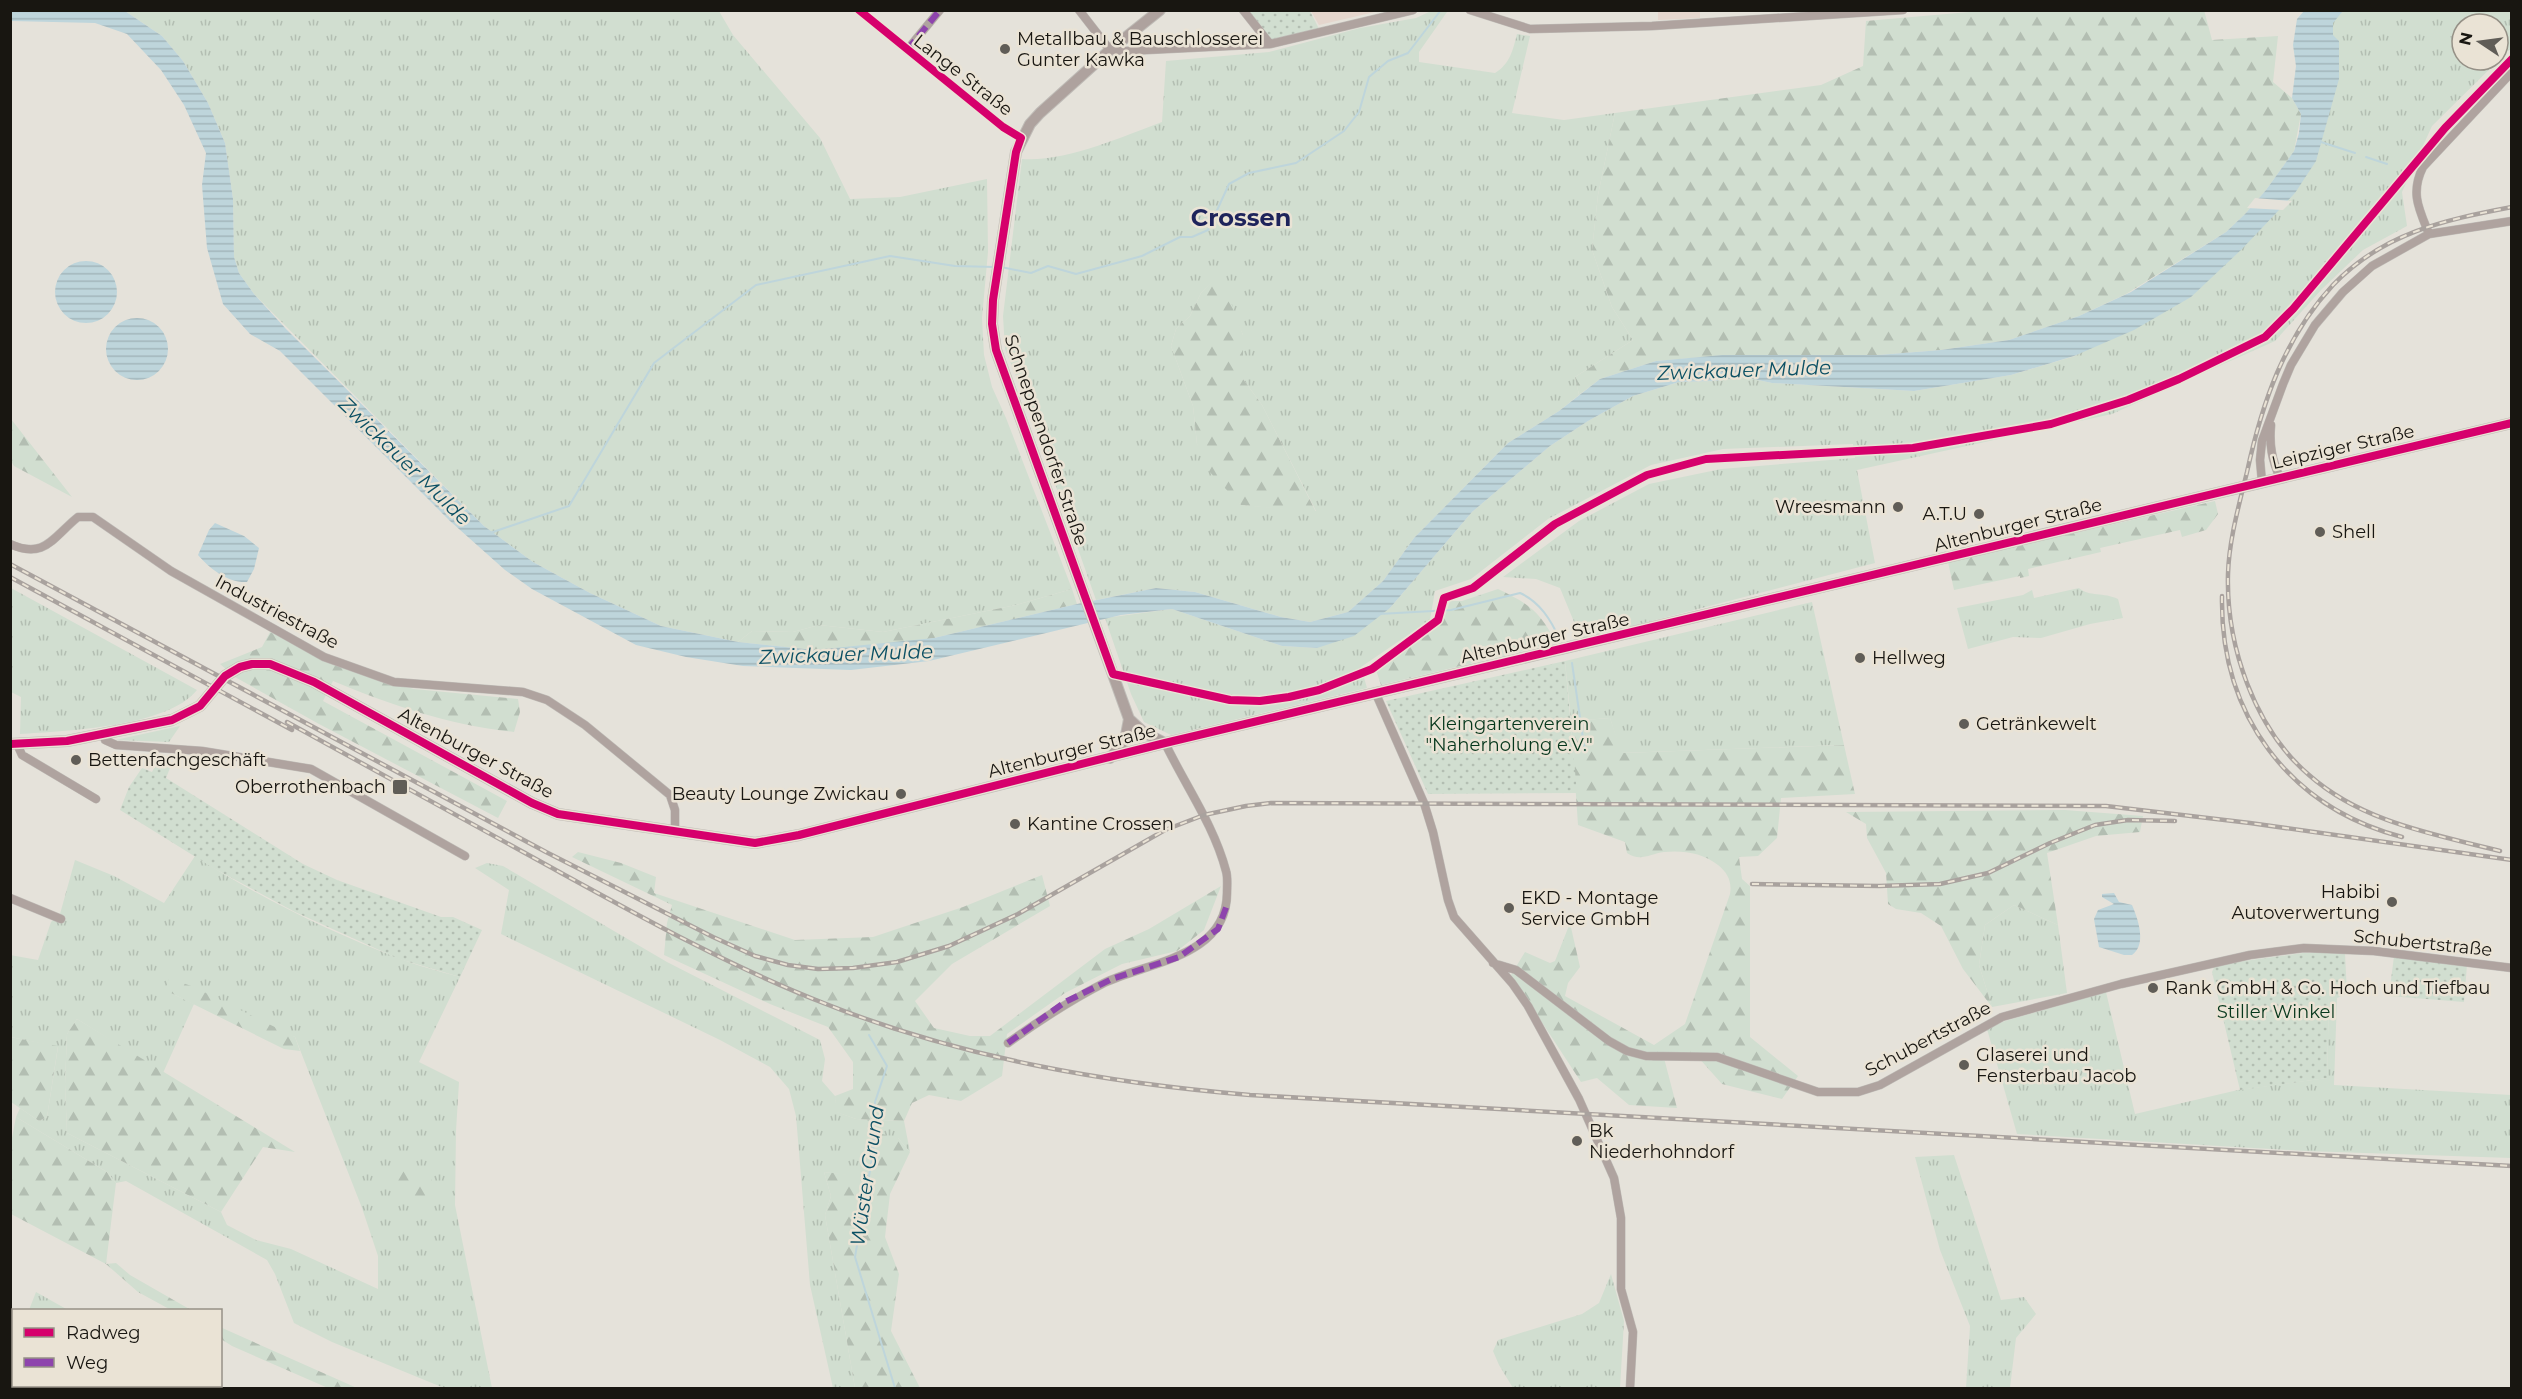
<svg xmlns="http://www.w3.org/2000/svg" width="2522" height="1399" viewBox="0 0 2522 1399" font-family="Montserrat,sans-serif">
  <style>
    .education { fill: #e5d6cd }
    .grass { fill: url(#grass-tufts); fill-rule: evenodd }
    .forest { fill: url(#forest-firs) }
    .park { fill: url(#park-dots) }
    .water { fill: url(#water-rules) }
    .pier { fill: #e5e2da }
    .lines { fill: none; stroke-linecap: round; stroke-linejoin: round }
    .stream { stroke: #bed5db; stroke-width: 2 }
    .street-casing { stroke: #bfbcb7; stroke-width: 9 }
    .secondary-casing { stroke: #bfbcb7; stroke-width: 12 }
    .street { stroke: #afa39f; stroke-width: 8 }
    .secondary { stroke: #aea29e; stroke-width: 10 }
    .rail-casing { stroke: #a9a29e; stroke-width: 4.5 }
    .rail { stroke: #eae3d5; stroke-width: 2; stroke-dasharray: 7; stroke-linecap: butt }
    .quiet { stroke: #8e44ad; stroke-width: 6; stroke-dasharray: 12 6; stroke-linecap: butt }
    .cycleway-casing { stroke: #eae3d5; stroke-width: 11 }
    .cycleway { stroke: #d6006c; stroke-width: 8 }
    .poi-dot { fill: #605d57; stroke: #eae3d5; stroke-width: 2 }
    .labels { text-anchor: middle; stroke-width: 5; stroke-linejoin: round; paint-order: stroke }
    .poi-label { font-size: 18px; fill: #181611; stroke: #eae3d5; text-anchor: start }
    .street-label { font-size: 18px; fill: #181611; stroke: #eae3d5 }
    .park-label { font-size: 18px; fill: #06371c; stroke: #eae3d5 }
    .water-label { font-size: 20px; font-style: italic; fill: #0c5064; stroke: #eae3d5 }
    .district-label { font-size: 24px; font-weight: bold; fill: #1e235b; stroke: #eae3d5 }
  </style>
  <defs>
    <pattern id="grass-tufts" width="24" height="20" patternUnits="userSpaceOnUse" patternTransform="scale(1.5)"><rect width="24" height="20" fill="#d1ded0"/><path d="M3 7l-1-3M5 7V3M7 7l1-3M15 17l-1-3M17 17v-4M19 17l1-3" fill="none" stroke="#b3beb2"/></pattern>
    <pattern id="forest-firs" width="22" height="20" patternUnits="userSpaceOnUse" patternTransform="scale(1.5)"><rect width="22" height="20" fill="#d1ded0"/><path d="M5 1l3.5 6h-7zM16 11l3.5 6h-7z" fill="#b3beb2"/></pattern>
    <pattern id="park-dots" width="8" height="8" patternUnits="userSpaceOnUse" patternTransform="scale(1.5)"><rect width="8" height="8" fill="#d1ded0"/><path d="M2 2h.1M6 6h.1" fill="none" stroke="#b3beb2" stroke-width="1.8" stroke-linecap="round"/></pattern>
    <pattern id="water-rules" width="6" height="5" patternUnits="userSpaceOnUse" patternTransform="scale(1.5)"><rect width="6" height="5" fill="#bed5db"/><path d="M0 2.5h6" fill="none" stroke="#a3b6bb"/></pattern>
  </defs>
  <rect width="100%" height="100%" fill="#e5e2da"/>
  <path class="education" d="M1311 11H1379L1319 25Z
    M1658 11H1700V18L1658 20Z"/>
  <path class="grass" d="M125 11H719L733 35 820 138 850 199 900 197 987 179 988 252 982 318 984 355 992 387 1006 418 1072 589 1016 605 883 632 819 625 793 632 752 631 738 642 661 626 590 593 533 562 484 526 254 294 239 273 234 257 233 199 225 143 208 103 183 61 162 36Z
    M2343 11H2511V48L2432 126 2402 192 2407 226 2363 250 2322 289 2275 341 2112 414 1857 470 1875 563 1578 640 1577 629 1560 588 1536 579 1503 577 1579 521 1649 484 1721 469 1855 458 1853 444 1723 449 1651 465 1548 519 1471 579 1435 591 1430 620 1361 667 1367 688 1171 735 1144 722 1131 694 1105 618 1172 609 1282 646 1317 648 1390 608 1472 512 1550 446 1588 421 1633 396 1679 382 1714 381 1744 377 1772 383 1914 391 2011 375 2075 356 2295 193 2333 35V22ZM2462 24H2498V60H2462Z
    M1429 12H1447L1419 52V62L1495 73C1510 64 1513 50 1517 34L1530 36 1512 113 1564 120 1615 113 1598 195 1592 250 1612 307 1633 340 1575 377 1579 395 1559 411 1508 443 1414 538 1383 581 1348 612 1310 622 1281 617 1195 592 1156 588 1096 600 1024 396 1005 349 1003 316 1022 159C1066 162 1121 137 1162 122L1166 61 1269 52 1360 28 1416 18ZM1217 277 1243 335V379L1262 405 1316 511 1241 505 1197 444 1193 406 1171 346 1176 329 1190 316 1201 293Z
    M11 588 197 690C168 727 65 731 20 734L21 697 11 692Z
    M2079 588C2089 597 2104 592 2118 599L2123 618 2090 624 2041 638 2013 637 1968 649 1957 608 2023 595 2032 590 2034 598Z
    M1812 602 1844 745 1621 753 1610 718 1571 721 1565 661Z
    M180 726 169 742 115 740Z
    M195 856C258 897 328 931 398 958 418 966 439 971 460 977L419 1062 459 1082 456 1131 455 1205 492 1388H444L332 1342 294 1323 275 1274 267 1260 126 1181 116 1183 107 1172 16 1117 20 1108 39 1121 47 1117 58 1047 11 1037 10 955 38 960 51 922 60 914 75 860 114 876 164 903ZM171 993 295 1037 362 1208 378 1256V1289L291 1249 256 1240 227 1225 221 1212 67 1133 65 1084 67 1034 77 1019 163 1073 194 1004Z
    M487 863 503 866 667 962 820 1040 825 1059 822 1081 835 1096 837 1112 856 1119 904 1121 910 1152 898 1138 861 1177 824 1172 831 1196 825 1215 855 1388H833L810 1285 796 1116 789 1089 770 1067 720 1040 501 934 509 890 475 868Z
    M2014 905 2058 925 2067 993 1992 1007 1979 965 1985 925Z
    M2106 992 2135 1114 2238 1090 2327 1078 2329 995 2347 994 2337 998 2334 1085 2511 1095V1158L2306 1151 2017 1134 1987 1029 2005 1021Z
    M1954 1155 2001 1300 2024 1297 2036 1314 2016 1338 2010 1388H1966L1970 1326 1940 1250 1915 1157Z
    M1611 1274 1624 1321 1620 1388H1513L1499 1365 1493 1351 1498 1340 1582 1314 1599 1303Z
    M36 1292 68 1310H29Z
    M13 1374 14 1386H195L200 1388H11Z"/>
  <path class="forest" d="M1992 10H2204L2212 40 2278 36 2273 82 2292 98 2301 114 2294 151 2266 190 2245 214 2226 232 2126 294 2079 316 2009 340 1941 350 1878 355H1727L1656 361 1600 379 1579 395 1575 377 1633 340 1612 307 1592 250 1598 195 1615 113 1821 85 1863 66 1866 21Z
    M1217 276 1224 284 1243 335V379L1262 405 1316 512 1241 505 1206 468 1197 444 1193 406 1171 346 1176 329 1190 316 1201 293Z
    M11 419 72 497 14 466 11 461Z
    M2215 501 2218 514 2206 530 2182 537 2180 530 2100 548 2101 552 2028 569 2029 576 2020 578V576L1954 590 1948 562Z
    M1072 589 1077 604 934 638 877 646 814 650 738 642 752 631 793 632 819 625 883 632 1016 605Z
    M1498 589C1529 604 1540 611 1556 643L1381 685 1376 670 1443 622 1450 601H1462Z
    M270 632 375 679 414 689 518 699 520 712 514 732C448 725 394 706 333 681L323 701 507 801 498 818 319 724 235 677 220 664 262 647Z
    M1610 718 1622 753 1844 745 1855 794 1781 798 1777 838 1758 856 1739 857 1742 879 1750 886V1037L1798 1076 1782 1099 1722 1084 1697 1056 1664 1058 1677 1108 1629 1105 1597 1078 1581 1082 1511 975 1525 952 1550 963 1555 961 1570 923 1580 967 1568 983 1565 996 1654 1045 1685 1024 1730 894C1732 882 1728 873 1718 865 1703 853 1683 850 1664 852 1650 854 1640 862 1627 853L1625 842 1578 825 1571 721Z
    M2065 810 2143 816 2140 832 2096 836 2047 853 2058 925 2014 905 1985 925 1979 965 1992 1007 1963 969 1941 926 1921 913 1896 909 1888 904 1886 873 1867 838 1866 824 1846 812Z
    M578 852 621 863 656 877 654 893 795 940 873 937 963 907 1042 875 1050 906 952 964 915 1001 934 1028 970 1036H990L1105 949 1149 929 1221 886 1204 930 1177 951 1122 964 1065 993 1007 1034 1002 1076 961 1101 929 1095 912 1103 904 1121 856 1119 836 1112 835 1096 853 1089V1062L828 1027 770 1004 664 955 667 923 672 905 572 857Z
    M169 978 194 987 295 1037 300 1051 284 1049 171 993 166 988Z
    M77 1019 295 1152 263 1147 221 1212 67 1133 65 1084 67 1034Z
    M10 1037 58 1046 47 1117 39 1121 11 1102Z
    M16 1117 107 1172 116 1183 106 1264 116 1263 130 1275 191 1310H171L138 1292 106 1264 11 1214V1143Z
    M878 1133 898 1138 910 1152 890 1194 885 1237 899 1274 891 1331 920 1388H855L825 1215 831 1196 824 1172 861 1176Z
    M418 1166H434L428 1202 411 1197 395 1188C398 1168 400 1170 418 1166Z
    M220 1327 357 1388H328L232 1346 221 1339Z"/>
  <path class="park" d="M1243 11H1310L1321 33 1270 44Z
    M1565 661 1577 793 1428 794 1386 701Z
    M159 759 172 763 166 778 303 864 337 880 441 917H453L482 930 460 977 399 959 295 912 215 869 120 810 129 787 142 768 152 772Z
    M2303 953H2345L2347 994 2329 996 2327 1078 2240 1090 2212 972 2215 965Z
    M2394 956 2467 965 2464 1002 2389 996Z"/>
  <path class="water" d="M11 11H125L162 36 183 61 208 103 225 143 233 199 234 257 239 273 254 294 286 329 484 526 533 562 590 593 661 626 738 642 814 650 934 638 1077 604 1156 588 1195 592 1281 617 1310 622 1348 612 1383 581 1414 538 1508 443 1559 411 1600 379 1656 361 1722 355H1878L1941 350 2009 340 2079 316 2131 292 2226 232 2245 214 2266 190 2294 151 2299 133 2301 114 2292 98 2296 66 2293 45 2297 19 2304 11H2343L2333 23V35L2339 41V79L2316 161 2295 193 2242 249 2191 297 2134 330 2074 356 2011 375 1914 391 1772 383 1744 377 1714 381 1679 382 1633 396 1588 421 1550 446 1472 512 1390 608 1354 636 1317 648 1282 646 1172 609 1121 615 929 661 851 670 743 666 686 657 636 645 532 589 505 570 450 521 280 351 250 334 223 304 207 248 202 185 206 153 184 105 161 70 127 34 95 23 11 21Z
    M55 292a31 31 0 1 1 62 0a31 31 0 1 1-62 0Z
    M106 349a31 31 0 1 1 62 0a31 31 0 1 1-62 0Z
    M215 523 244 536 259 548 254 569 247 582C228 583 210 569 198 555L209 530Z
    M2114 893 2119 902 2132 905C2138 919 2147 944 2132 955H2124L2099 947 2094 919 2098 910 2114 904 2102 897V894Z"/>
  <path class="pier" d="M2255 198 2292 201 2283 210 2247 208Z"/>
  <g class="lines">
    <path class="stream" d="M2321 142 2355 153
      M2366 157 2387 164
      M1001 267 1031 273 1048 266 1076 274 1142 256 1180 237H1192L1208 230 1229 184 1249 173 1296 163 1344 131 1359 112 1369 77 1388 61 1408 53 1441 10
      M490 533 569 506 654 363 756 285 890 256 955 266 995 267
      M1379 614 1451 610 1520 593C1540 602 1551 620 1560 640
      M1572 663 1585 752
      M869 1035 887 1066 875 1102 873 1153 855 1257 895 1388"/>
    <g class="street-casing">
      <path id="street" d="M859 10 1003 127 1021 138
        M1079 10 1110 50 1126 51 1270 44 1413 10
        M1243 10 1270 44
        M1470 10 1530 29 1652 26 1903 10
        M907 50 940 10
        M2429 234C2419 209 2410 193 2423 167L2512 72
        M2271 425C2269 445 2272 460 2280 478
        M2262 482 2260 460 2262 441 2283 384 2291 365 2315 325 2343 292 2372 266 2429 234 2512 221
        M10 544C45 560 53 537 78 517H93L171 571 324 657 394 682 523 692 547 700 585 725 670 795 675 810V831
        M1376 694 1424 803 1433 832 1448 900 1454 917 1512 983 1528 1006 1579 1099 1614 1178 1621 1218V1289L1633 1332 1630 1388
        M104 735 105 740 116 745 202 751 311 769 465 856
        M17 744 22 755 96 799
        M10 898 61 919
        M1493 963 1516 970 1609 1041 1627 1051 1646 1056 1717 1057 1818 1092H1858L1880 1085 2002 1017 2121 984 2250 955 2304 948 2374 951 2512 968
        M1008 1043C1040 1020 1069 1001 1104 983 1148 962 1227 957 1227 893 1227 886 1228 877 1226 871 1214 825 1185 785 1165 743"/>
    </g>
    <g class="secondary-casing">
      <path id="secondary" d="M1160 10 1110 50 1040 113 1030 124 1016 152 993 300 992 324 996 350 1129 719 1143 732 1165 743
        M10 744 67 741 172 720 200 706 225 676 240 667 252 664H270L314 682 532 803 558 814 755 843 799 835 1165 743 2512 423
        M1110 758 1125 740 1129 719"/>
    </g>
    <use href="#street" class="street"/>
    <use href="#secondary" class="secondary"/>
    <g class="rail-casing">
      <path id="rail" d="M10 564 546 852 713 937 755 956 788 965 818 969 853 968 897 962 949 946 1018 914 1165 830 1204 815 1246 806 1271 803 2106 806 2250 823 2512 860
        M10 577 292 730
        M2222 596C2220 714 2288 807 2402 837
        M287 722C376 771 465 820 554 869 643 918 731 967 826 1004 962 1058 1106 1083 1250 1095L2512 1166
        M2500 851C2433 834 2362 822 2309 775 2254 728 2226 645 2228 574 2229 540 2239 505 2247 472 2262 403 2284 338 2333 285 2383 233 2444 220 2512 207
        M1752 884 1879 886 1940 884 1988 873 2050 843 2095 825 2128 820 2175 821"/>
    </g>
    <use href="#rail" class="rail"/>
    <path class="quiet" d="M907 50 940 10
      M1008 1043 1065 1002 1112 979 1179 957 1218 929 1227 905"/>
    <g class="cycleway-casing">
      <path id="cycleway" d="M859 10 1003 127 1021 138 1016 152 993 300 992 324 996 350 1113 674 1230 700 1260 701 1289 697 1319 690 1372 669 1438 620 1444 598 1473 588 1555 524 1647 475 1706 459 1913 448 2051 424 2128 400 2179 379 2265 337 2293 309 2445 128 2512 59
        M10 744 67 741 172 720 200 706 225 676 240 667 252 664H270L314 682 532 803 558 814 755 843 799 835 1165 743 2512 423"/>
    </g>
    <use href="#cycleway" class="cycleway"/>
  </g>
  <g class="poi-dot">
    <circle cx="1005" cy="49" r="6"/>
    <circle cx="1898" cy="507" r="6"/>
    <circle cx="1979" cy="514" r="6"/>
    <circle cx="2320" cy="532" r="6"/>
    <circle cx="1860" cy="658" r="6"/>
    <circle cx="1964" cy="724" r="6"/>
    <circle cx="76" cy="760" r="6"/>
    <rect x="392" y="779" width="16" height="16" rx="3"/>
    <circle cx="901" cy="794" r="6"/>
    <circle cx="1015" cy="824" r="6"/>
    <circle cx="2392" cy="902" r="6"/>
    <circle cx="1509" cy="908" r="6"/>
    <circle cx="2153" cy="988" r="6"/>
    <circle cx="1964" cy="1065" r="6"/>
    <circle cx="1577" cy="1141" r="6"/>
  </g>
  <g class="labels">
    <g class="poi-label">
      <text x="1017" y="45">Metallbau &amp; Bauschlosserei<tspan x="1017" dy="21">Gunter Kawka</tspan></text>
      <text x="1886" y="513" text-anchor="end">Wreesmann</text>
      <text x="1967" y="520" text-anchor="end">A.T.U</text>
      <text x="2332" y="538">Shell</text>
      <text x="1872" y="664">Hellweg</text>
      <text x="1976" y="730">Getränkewelt</text>
      <text x="88" y="766">Bettenfachgeschäft</text>
      <text x="386" y="793" text-anchor="end">Oberrothenbach</text>
      <text x="889" y="800" text-anchor="end">Beauty Lounge Zwickau</text>
      <text x="1027" y="830">Kantine Crossen</text>
      <text x="2380" y="898" text-anchor="end">Habibi<tspan x="2380" dy="21">Autoverwertung</tspan></text>
      <text x="1521" y="904">EKD - Montage<tspan x="1521" dy="21">Service GmbH</tspan></text>
      <text x="2165" y="994">Rank GmbH &amp; Co. Hoch und Tiefbau</text>
      <text x="1976" y="1061">Glaserei und<tspan x="1976" dy="21">Fensterbau Jacob</tspan></text>
      <text x="1589" y="1137">Bk<tspan x="1589" dy="21">Niederhohndorf</tspan></text>
    </g>
    <g class="street-label">
      <text transform="translate(963 75) rotate(38)" y="6">Lange Straße</text>
      <text transform="translate(1046 440) rotate(71)" y="6">Schneppendorfer Straße</text>
      <text transform="translate(2343 447) rotate(-13)" y="6">Leipziger Straße</text>
      <text transform="translate(2018 525) rotate(-14)" y="6">Altenburger Straße</text>
      <text transform="translate(277 612) rotate(28)" y="6">Industriestraße</text>
      <text transform="translate(1545 638) rotate(-13)" y="6">Altenburger Straße</text>
      <text transform="translate(1072 751) rotate(-14)" y="6">Altenburger Straße</text>
      <text transform="translate(476 753) rotate(28)" y="6">Altenburger Straße</text>
      <text transform="translate(2423 943) rotate(6)" y="6">Schubertstraße</text>
      <text transform="translate(1928 1039) rotate(-28)" y="6">Schubertstraße</text>
    </g>
    <g class="park-label">
      <text x="1509" y="730">Kleingartenverein<tspan x="1509" dy="21">"Naherholung e.V."</tspan></text>
      <text x="2276" y="1018">Stiller Winkel</text>
    </g>
    <g class="water-label">
      <text transform="translate(1744 370) rotate(-2)" y="7">Zwickauer Mulde</text>
      <text transform="translate(405 461) rotate(44)" y="7">Zwickauer Mulde</text>
      <text transform="translate(846 654) rotate(-2)" y="7">Zwickauer Mulde</text>
      <text transform="translate(867 1176) rotate(-82)" y="7">Wüster Grund</text>
    </g>
    <g class="district-label">
      <text x="1241" y="226">Crossen</text>
    </g>
  </g>
  <rect width="2522" height="1399" fill="none" stroke="#181611" stroke-width="24"/>
  <rect x="12" y="1309" width="210" height="78" fill="#eae3d5" stroke="#969187" stroke-width="1.5"/>
  <rect x="24" y="1328" width="30" height="9" fill="#d6006c" stroke="#969187" stroke-width="1.5"/>
  <text x="66" y="1339" font-size="18" fill="#181611">Radweg</text>
  <rect x="24" y="1358" width="30" height="9" fill="#8e44ad" stroke="#969187" stroke-width="1.5"/>
  <text x="66" y="1369" font-size="18" fill="#181611">Weg</text>
  <g transform="translate(2480 42) rotate(283)"><circle r="28" fill="#eae3d5" stroke="#969187" stroke-width="1.5"/>
  <path d="M0-4.5L10 22L0 15L-10 22Z" fill="#605d57"/>
  <text y="-9" font-size="16" font-weight="bold" text-anchor="middle" fill="#181611">N</text>
  </g>
</svg>
